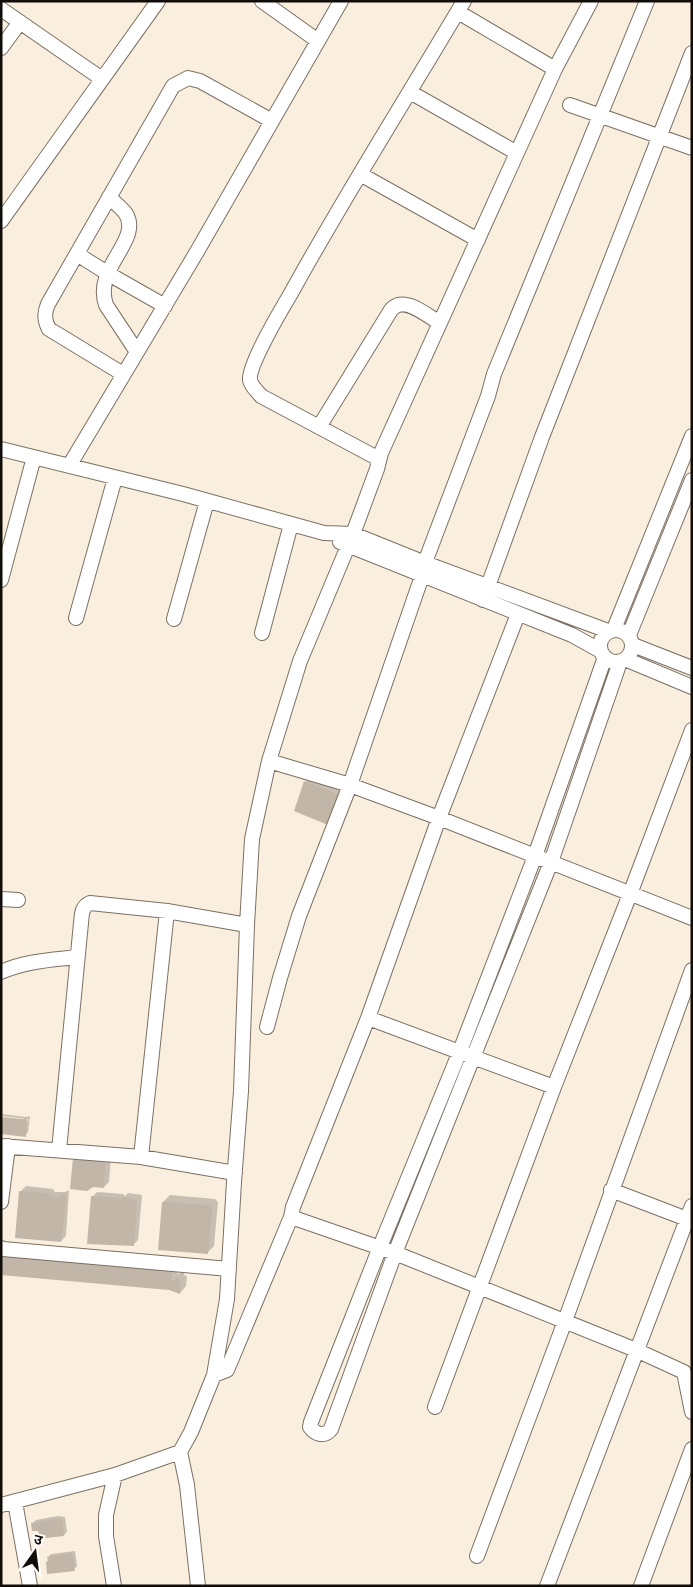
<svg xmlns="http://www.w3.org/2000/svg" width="693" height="1587" viewBox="0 0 693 1587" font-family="Inter,'Noto Sans Devanagari',sans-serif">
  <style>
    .shadow { fill: #0003 }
    .building { fill: #c1b6a7 }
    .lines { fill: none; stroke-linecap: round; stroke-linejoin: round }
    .minor-casing { stroke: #7b7063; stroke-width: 16 }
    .minor { stroke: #fff; stroke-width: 14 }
  </style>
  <rect width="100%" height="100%" fill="#faeede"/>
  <path class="shadow" d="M310 777 344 790 333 819 306 782Z
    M2 1114 26 1117 30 1116 28 1132 25 1135 1 1118 28 1121V1119L1 1116Z
    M111 1157 109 1182 104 1187 93 1186 74 1158Z
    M26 1186 53 1189 55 1192H65L69 1190 66 1236 61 1241 17 1237 21 1191Z
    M97 1192 123 1194 125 1196 128 1193 142 1195 138 1240 133 1245 92 1197Z
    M170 1195 215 1199 218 1202 214 1246 207 1253 163 1202Z
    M179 1266 177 1274 184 1272V1275L187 1276 186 1286 180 1293 169 1289 1 1274Z
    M58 1516 65 1517 67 1532 64 1535 40 1532 33 1523 36 1520Z
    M75 1551 77 1566 74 1569 49 1560 48 1557 51 1554Z"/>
  <path class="building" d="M304 781 340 795 328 825 294 811Z
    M1 1117 22 1119 27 1118 26 1137 1 1134Z
    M73 1158 106 1162 104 1188 93 1187 87 1191 70 1189Z
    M19 1191 48 1193 50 1196 60 1197 61 1194H65L66 1202 61 1242 15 1238Z
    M91 1196 118 1198 121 1201 122 1197 137 1200 134 1246 87 1244Z
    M162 1202 208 1205 212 1209 208 1254 158 1250Z
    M1 1251 171 1268V1272L172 1273 171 1281H175V1278H178V1281L181 1282 180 1294 169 1290 1 1275Z
    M54 1519H62L64 1536 37 1539 36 1534 39 1533 38 1531H32L31 1523Z
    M72 1553 75 1571 47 1574 46 1562 48 1561 47 1557Z"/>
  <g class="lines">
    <g class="minor-casing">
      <path id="minor" d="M262 1 318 41
        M1 9 102 79
        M458 12 555 69
        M1 48 20 22
        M410 92 517 153
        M570 105 692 148
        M360 174 478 240
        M109 197C115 203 122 208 126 214 142 241 93 267 106 305L137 352
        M1 221 158 1
        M77 254 107 273 165 306
        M123 374 49 329C44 320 44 313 48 304L173 86 188 78 200 81 272 121
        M319 427 391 310C391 309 397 305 398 305 411 301 429 317 440 323
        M1 449 183 494 324 533 353 534 425 563 608 631
        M379 459 261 396C257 391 251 386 250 380 248 366 281 310 290 295 345 195 406 99 464 1
        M69 466 195 255 341 1
        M340 542 572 635 601 651
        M1 580 34 457
        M483 600 542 437 692 53
        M76 618 115 478
        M174 619 207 501
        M614 629 692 436
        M600 646a16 16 0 1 1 32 0a16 16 0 1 1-32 0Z
        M262 633 291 524
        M629 635 692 480
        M633 645 692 668
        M605 657 535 856 460 1051 380 1247 311 1422 310 1427C316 1435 325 1437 331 1429L395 1253 551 862 620 662
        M625 659 692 687
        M269 761 350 785 439 818 692 918
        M1 899 18 900
        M1 972C25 961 51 960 77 957
        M368 1018 554 1087
        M267 1027 280 978 299 916 350 785 422 576 424 565 488 396 494 374 647 1
        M1 1146 141 1157 235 1173
        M59 1150 81 923C82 915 81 907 90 903L167 911 247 925
        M141 1157 167 911
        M611 1190 687 1219
        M1 1202 8 1146
        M291 1217 395 1253 636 1350 684 1372 692 1412
        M1 1248 3 1249 229 1269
        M214 1375 227 1370 291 1217 293 1207 368 1018 439 818 518 614
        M435 1407 554 1087 630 894 692 730
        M15 1502 30 1586
        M1 1505 115 1475 180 1452
        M477 1556 565 1321 692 970
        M114 1586 106 1536V1515L115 1475
        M198 1586 187 1485 180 1452 191 1432 214 1375 227 1299 234 1182 241 1091 247 925 252 839 269 761 300 661 353 534 377 469 381 453 555 69 591 1
        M547 1586 692 1206
        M641 1586 692 1449"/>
    </g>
    <use href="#minor" class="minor"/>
  </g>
  <rect width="693" height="1587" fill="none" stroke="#110d08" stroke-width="5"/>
  <g transform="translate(35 1552) rotate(14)" stroke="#fffcf9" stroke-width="4" paint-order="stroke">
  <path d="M0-4L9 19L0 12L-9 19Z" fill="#110d08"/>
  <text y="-8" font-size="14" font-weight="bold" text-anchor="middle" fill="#110d08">उ</text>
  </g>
</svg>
